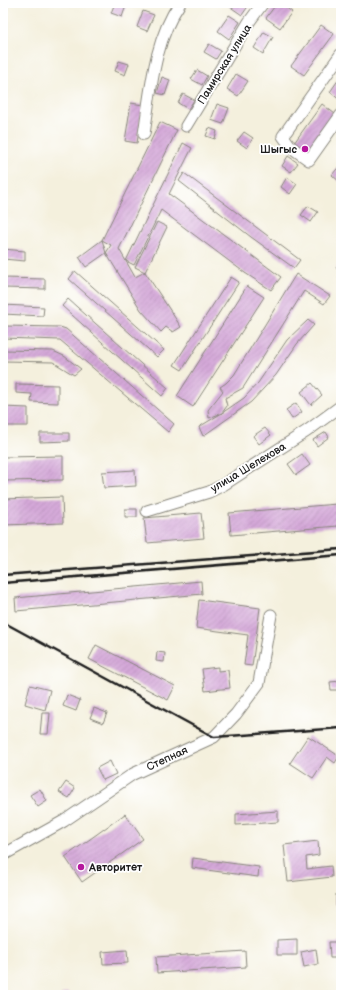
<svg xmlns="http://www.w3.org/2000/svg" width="344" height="998" viewBox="0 0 344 998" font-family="'Balsamiq Sans',sans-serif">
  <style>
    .building { fill: url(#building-hatch) }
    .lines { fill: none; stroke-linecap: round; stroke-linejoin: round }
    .minor-casing { stroke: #88867c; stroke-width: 13 }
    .minor { stroke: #fff; stroke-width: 11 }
    .rail { stroke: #1c1c1c; stroke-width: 2.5 }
    .poi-dot { fill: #b5179e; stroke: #fff; stroke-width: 1.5 }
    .labels { text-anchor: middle; stroke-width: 3.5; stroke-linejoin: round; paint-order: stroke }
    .street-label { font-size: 11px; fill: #1c1c1c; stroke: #fff }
    .poi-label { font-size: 11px; font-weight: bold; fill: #1c1c1c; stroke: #fff; text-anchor: end }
  </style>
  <defs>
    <pattern id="building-hatch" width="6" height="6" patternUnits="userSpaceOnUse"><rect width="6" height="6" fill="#d4a7d8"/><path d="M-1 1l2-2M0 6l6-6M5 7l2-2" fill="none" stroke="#b58fb9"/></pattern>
  </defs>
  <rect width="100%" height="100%" fill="#fff"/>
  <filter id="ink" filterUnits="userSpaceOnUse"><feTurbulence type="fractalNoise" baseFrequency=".025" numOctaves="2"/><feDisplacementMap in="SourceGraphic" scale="8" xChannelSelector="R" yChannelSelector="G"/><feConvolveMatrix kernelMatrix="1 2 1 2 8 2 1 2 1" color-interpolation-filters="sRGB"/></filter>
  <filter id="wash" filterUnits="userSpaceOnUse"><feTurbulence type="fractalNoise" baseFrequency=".012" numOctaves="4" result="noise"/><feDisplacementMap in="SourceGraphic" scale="16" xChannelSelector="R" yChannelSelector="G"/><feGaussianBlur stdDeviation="0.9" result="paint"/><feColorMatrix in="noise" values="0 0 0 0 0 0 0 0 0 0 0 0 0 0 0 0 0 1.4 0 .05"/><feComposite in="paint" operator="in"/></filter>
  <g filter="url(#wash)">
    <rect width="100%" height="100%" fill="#f4f0dd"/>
    <g id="blocks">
      <path class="building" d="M115 3H127L122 17 111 13Z
        M231 3H246L249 5 242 15 229 6Z
        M277 3H280L292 12 280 28 266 18Z
        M143 11 154 15 147 31 137 27Z
        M229 15 240 22 229 39 218 31Z
        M321 25 334 34 304 75 291 66Z
        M264 32 273 37 263 54 254 48Z
        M209 44 221 51 216 59 204 52Z
        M119 61 129 64 125 75 115 71Z
        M197 70 207 76 202 85 191 79Z
        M236 74 248 81 238 96 227 89Z
        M341 76V101L330 92Z
        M162 77 170 80 165 95 157 93Z
        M183 94 194 100 188 109 178 103Z
        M131 103 143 105 137 143 125 141Z
        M217 104 229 108 223 124 211 120Z
        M322 104 335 114 307 153 294 143Z
        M160 122 177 130 119 249 135 277 145 272 181 327 173 332 166 327 161 332 141 310 106 253 111 245 102 240Z
        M209 128 217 131 215 139 206 136Z
        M244 132 253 138 247 148 237 141Z
        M183 143 192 148 169 194 281 277 271 290 245 273 161 210 134 265 126 261Z
        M288 156 298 163 291 172 282 166Z
        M341 164V183L332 175Z
        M184 173 300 260 294 268 251 237 179 181Z
        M287 177 297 184 290 194 281 187Z
        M308 206 318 212 311 222 301 215Z
        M157 222 167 227 145 272 135 267Z
        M102 240 106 253 86 267 79 257Z
        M3 249 25 251V261L3 259Z
        M341 260V271L336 268Z
        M75 271 164 350 157 357 69 279Z
        M296 274 330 296 324 304 304 291 243 388 225 398 227 406 222 413 244 398 258 383 287 340 308 320 314 325 297 344 276 375 251 402 203 436 199 427 222 413 209 418 208 410 223 391 220 387 226 383 234 375Z
        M231 277 239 282 182 370 174 365Z
        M3 278 45 279V289L3 288Z
        M247 286 264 297 193 407 177 396Z
        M68 299 168 388 162 396 62 306Z
        M3 305 44 307 43 316 3 314Z
        M3 326 60 327 66 329 174 424 168 432 60 340 3 338Z
        M3 350 53 351 64 356 81 369 74 375 53 362 3 361Z
        M312 383 322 395 311 405 301 392Z
        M16 384 58 385V403L31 402 32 394 16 393Z
        M296 403 302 412 292 419 286 410Z
        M3 407 28 408V426H3Z
        M265 428 271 435 259 444 253 436Z
        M326 432 329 437 317 446 313 440Z
        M40 433H69V441L40 442Z
        M302 454 310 465 296 475 288 464Z
        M63 456V480L3 481V457Z
        M135 470 136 486 104 488 102 472Z
        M62 497 63 523 3 525V499Z
        M337 504 338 526 231 535 229 513Z
        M125 509H137V517H125Z
        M201 513 204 538 147 543 144 518Z
        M201 581 202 594 16 611 15 598Z
        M199 600 260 608 252 666 244 665 248 635 196 628Z
        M96 645 175 686 168 700 89 659Z
        M157 652 165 653 164 662 156 661Z
        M218 667V671L228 670 230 688 205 691 202 669Z
        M341 681V690H331L330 682Z
        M30 685 50 690 45 710 25 704Z
        M67 695 80 700 76 711 63 706Z
        M94 708 107 713 103 723 90 718Z
        M42 713H50L48 734H40Z
        M308 736 339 756 335 763 327 757 313 778 290 763Z
        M110 761 116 774 103 780 97 768Z
        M66 782 75 788 69 798 59 792Z
        M40 789 47 801 38 807 30 795Z
        M278 811V822L236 825V814Z
        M125 814 143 839 82 882 65 857Z
        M318 841 319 855 306 857 307 869 331 866 332 877 288 882 284 845Z
        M193 858 259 867 258 877 192 868Z
        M336 865H341V883H337Z
        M336 894H341V906H336Z
        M297 939V955H277V940Z
        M329 942H341V958H330Z
        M316 949 318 964 304 967 301 952Z
        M127 950 128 963 103 964 102 952Z
        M245 951 246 967 157 973 156 957Z
        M68 992 69 995H60Z"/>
    </g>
  </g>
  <g filter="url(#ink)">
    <use href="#blocks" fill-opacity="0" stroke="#88867c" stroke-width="1"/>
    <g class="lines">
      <g class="minor-casing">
        <path id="minor" d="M341 54 283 136 291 147 309 160 341 115
          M186 126 249 22 263 3
          M144 134C151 89 154 41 180 3
          M147 511 209 492 223 485 307 431 341 406
          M3 855 64 821 133 774 214 737 236 714 259 683 271 615"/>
      </g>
      <use href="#minor" class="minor"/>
      <path class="rail" d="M3 575 341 549
        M3 583 341 555
        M3 622 214 737 341 728"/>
    </g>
  </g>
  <g class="poi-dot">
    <circle cx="305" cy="149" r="4"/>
    <circle cx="81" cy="867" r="4"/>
  </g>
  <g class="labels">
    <g class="street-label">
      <text transform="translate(224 64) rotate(-58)" y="4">Памирская улица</text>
      <text transform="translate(248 467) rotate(-31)" y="4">улица Шелехова</text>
      <text transform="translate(167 758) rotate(-25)" y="4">Степная</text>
    </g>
    <g class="poi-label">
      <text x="297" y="153">Шыгыс</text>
      <text x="89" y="871" text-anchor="start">Авторитет</text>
    </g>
  </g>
  <rect width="344" height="998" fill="none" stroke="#fff" stroke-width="16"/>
</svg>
